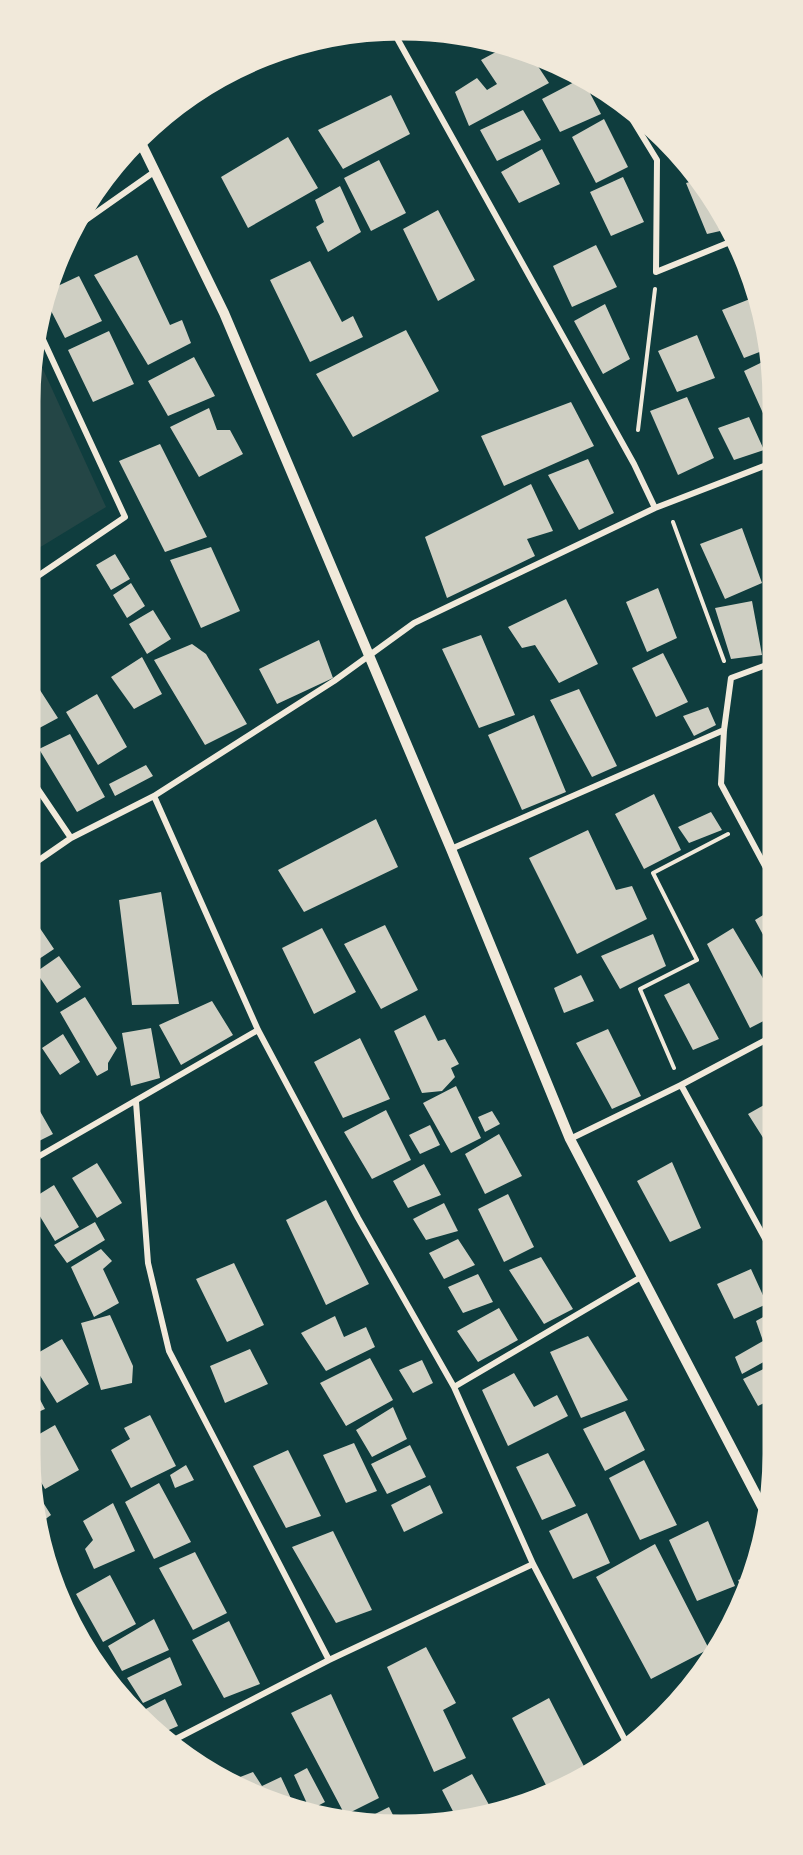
<svg xmlns="http://www.w3.org/2000/svg" width="803" height="1855" viewBox="0 0 803 1855" font-family="Roboto,sans-serif">
  <style>
    .green { fill: #244646 }
    .building { fill: #cfcfc3 }
    .lines { fill: none; stroke-linecap: round; stroke-linejoin: round }
    .path { stroke: #f1e9da; stroke-width: 4 }
    .minor { stroke: #f1e9da; stroke-width: 6 }
    .tertiary { stroke: #f1e9da; stroke-width: 10 }
    .rim { fill: none; stroke: #f1e9da; stroke-width: 3 }
  </style>
  <rect width="100%" height="100%" fill="#0f3d3e"/>
  <path class="green" d="M36 354 106 507 29 554V401Z"/>
  <path class="building" d="M507 46 528 51 549 83 469 126 455 92 477 78 487 90 497 84 481 60Z
    M582 78 601 114 560 132 542 99Z
    M391 95 410 134 343 169 318 130Z
    M523 110 541 140 497 161 480 130Z
    M604 119 628 167 596 183 572 137Z
    M288 137 318 188 248 228 221 177Z
    M542 149 560 184 519 203 501 172Z
    M379 160 406 213 371 231 344 178Z
    M623 177 644 222 611 236 590 192Z
    M700 179 709 194 729 229 707 234 686 183Z
    M340 186 361 232 328 252 316 227 324 222 315 200Z
    M438 210 475 280 438 301 403 229Z
    M596 245 617 287 572 307 553 266Z
    M137 255 170 325 182 320 191 343 148 365 94 275Z
    M310 261 342 322 353 316 363 337 310 362 270 280Z
    M79 276 102 321 65 338 45 299 47 291Z
    M755 297 770 348 744 358 722 310Z
    M605 304 630 359 603 374 574 321Z
    M406 330 439 391 353 437 316 374Z
    M109 331 134 384 93 402 68 350Z
    M697 335 715 378 677 392 658 351Z
    M194 357 215 396 168 416 148 381Z
    M771 358V431L744 371Z
    M687 397 714 458 678 475 650 411Z
    M571 402 594 446 504 486 481 436Z
    M209 408 217 430H230L243 454 199 477 170 427Z
    M749 417 764 450 734 460 718 428Z
    M160 444 207 537 165 552 119 461Z
    M588 459 614 513 579 530 548 475Z
    M531 484 553 531 527 539 535 556 447 598 425 537Z
    M742 528 762 583 725 599 700 544Z
    M211 547 240 611 201 628 170 560Z
    M115 554 130 579 111 590 96 565Z
    M131 583 145 606 127 618 113 595Z
    M658 588 677 638 647 652 626 602Z
    M566 599 598 664 559 683 535 645 522 648 508 627Z
    M752 601 762 655 731 659 715 608Z
    M153 610 171 639 147 654 129 624Z
    M481 635 515 715 479 728 442 649Z
    M319 640 333 678 277 704 259 669Z
    M192 644 206 654 247 724 205 745 154 660Z
    M663 653 688 702 656 717 632 668Z
    M142 657 162 694 134 709 111 677Z
    M29 673 58 718 32 732 29 727Z
    M579 689 617 766 592 777 550 700Z
    M97 694 127 747 98 765 66 712Z
    M708 707 716 725 694 736 683 716Z
    M534 715 566 792 522 810 488 735Z
    M70 734 105 797 77 812 39 749Z
    M146 765 153 776 115 796 109 784Z
    M654 794 681 850 644 869 615 814Z
    M711 812 722 830 689 843 678 827Z
    M376 819 398 867 304 912 278 870Z
    M588 830 616 890 632 886 647 919 577 954 529 858Z
    M161 892 179 1004 132 1005 119 900Z
    M773 909V939L767 942 755 920Z
    M29 912 54 949 33 963 29 955Z
    M385 925 418 990 381 1009 344 944Z
    M322 928 356 992 314 1014 282 948Z
    M733 928 773 995V1016L750 1028 707 944Z
    M653 934 666 966 620 989 601 956Z
    M59 956 81 987 57 1003 36 972Z
    M581 975 594 1001 564 1013 554 988Z
    M689 983 719 1039 693 1050 664 995Z
    M85 997 117 1048 108 1063V1070L97 1076 60 1012Z
    M212 1001 233 1035 181 1065 159 1025Z
    M425 1015 438 1041 445 1039 459 1064 451 1068 455 1077 442 1091 422 1093 394 1031Z
    M151 1028 160 1078 131 1086 122 1033Z
    M608 1029 641 1096 612 1109 576 1043Z
    M63 1034 80 1062 60 1075 42 1048Z
    M360 1038 390 1099 343 1118 314 1062Z
    M456 1086 481 1138 451 1153 423 1103Z
    M29 1092 53 1134 29 1146Z
    M773 1100 774 1155 748 1114Z
    M386 1110 411 1160 372 1179 344 1132Z
    M492 1111 500 1124 485 1132 478 1117Z
    M430 1125 440 1145 420 1154 409 1135Z
    M499 1134 522 1176 485 1194 465 1154Z
    M672 1162 701 1228 670 1242 637 1181Z
    M97 1163 122 1203 97 1218 72 1178Z
    M424 1164 441 1195 408 1208 393 1181Z
    M54 1185 79 1227 55 1241 30 1200Z
    M508 1194 534 1247 504 1262 478 1209Z
    M326 1200 369 1284 326 1305 286 1220Z
    M444 1203 458 1231 426 1240 413 1219Z
    M95 1222 105 1240 67 1263 54 1245Z
    M458 1239 475 1265 444 1279 429 1253Z
    M101 1249 112 1261 103 1269 119 1303 94 1317 71 1267Z
    M541 1257 573 1309 544 1324 509 1270Z
    M234 1263 264 1325 227 1342 196 1279Z
    M751 1269 767 1304 734 1319 717 1284Z
    M478 1274 493 1302 463 1313 448 1287Z
    M499 1308 518 1340 478 1362 457 1331Z
    M774 1311V1356L742 1374 735 1357 763 1341 756 1321Z
    M110 1315 133 1366 132 1383 101 1390 81 1323Z
    M335 1316 344 1337 366 1327 375 1347 326 1371 301 1333Z
    M588 1336 628 1400 581 1418 550 1352Z
    M62 1339 89 1384 57 1403 29 1358Z
    M250 1349 268 1384 225 1403 210 1366Z
    M370 1358 393 1400 346 1426 320 1383Z
    M422 1360 433 1383 413 1393 399 1370Z
    M774 1364V1398L758 1406 743 1379Z
    M514 1373 534 1407 557 1395 568 1416 508 1446 482 1390Z
    M29 1379 45 1409 29 1416Z
    M393 1407 407 1439 372 1457 356 1430Z
    M774 1408V1434L763 1413Z
    M625 1411 645 1450 605 1471 583 1429Z
    M150 1415 176 1466 131 1488 111 1450 130 1439 124 1428Z
    M55 1425 79 1470 45 1489 30 1463 29 1440Z
    M354 1443 377 1491 346 1503 323 1455Z
    M410 1445 426 1477 387 1494 371 1464Z
    M288 1450 321 1516 286 1528 253 1466Z
    M548 1453 576 1506 542 1520 516 1467Z
    M644 1460 677 1525 640 1540 609 1478Z
    M186 1465 194 1480 175 1488 170 1475Z
    M159 1483 191 1542 154 1559 125 1502Z
    M430 1485 443 1513 404 1532 391 1505Z
    M34 1488 51 1515 40 1523V1522Z
    M113 1503 135 1551 94 1569 85 1549 93 1540 83 1521Z
    M587 1513 610 1563 573 1579 549 1531Z
    M708 1521 735 1586 697 1601 669 1540Z
    M333 1531 372 1610 336 1623 292 1547Z
    M655 1544 709 1649 651 1679 596 1577Z
    M195 1552 227 1613 193 1630 159 1568Z
    M755 1574 747 1588 744 1592 738 1580Z
    M110 1575 136 1624 103 1642 76 1594Z
    M154 1619 169 1650 122 1671 108 1646Z
    M229 1621 260 1684 224 1698 192 1640Z
    M426 1647 456 1703 443 1710 466 1758 434 1772 387 1667Z
    M170 1657 182 1685 143 1703 127 1678Z
    M331 1694 379 1798 345 1815 291 1713Z
    M549 1698 589 1776 549 1791 512 1718Z
    M165 1699 178 1726 162 1733 138 1713Z
    M307 1768 325 1802 310 1810 294 1775Z
    M253 1772 262 1786 281 1777 295 1807 238 1785 235 1779Z
    M472 1774 493 1812 474 1819H457L442 1790Z
    M389 1807 395 1819H365Z"/>
  <g class="lines">
    <path class="path" d="M638 430 655 289
      M673 522 724 661
      M674 1068 640 989 697 960 653 873 728 834"/>
    <path class="minor" d="M393 31 634 464 655 508
      M624 106 657 160 656 272 735 240
      M83 222 154 172
      M29 582 125 517 40 333
      M772 663 731 678 724 730 721 784 773 881
      M29 776 71 838
      M154 796 258 1030 358 1218 454 1387 533 1564 627 1744
      M451 849 724 730
      M29 867 71 838 154 796 334 681 414 623 655 508 772 463
      M681 1085 774 1255
      M136 1102 148 1263 169 1351 329 1660
      M570 1139 681 1085 773 1036
      M29 1162 258 1030
      M454 1387 641 1277
      M172 1741 329 1660 533 1564"/>
    <path class="tertiary" d="M140 141 224 313 451 849 570 1139 765 1512"/>
  </g>
  <path d="M0 0H803V1855H0ZM401 39H402A362 362 0 0 1 764 401V1454A362 362 0 0 1 402 1816H401A362 362 0 0 1 39 1454V401A362 362 0 0 1 401 39Z" fill="#f1e9da" fill-rule="evenodd"/>
  <path class="rim" d="M401 39H402A362 362 0 0 1 764 401V1454A362 362 0 0 1 402 1816H401A362 362 0 0 1 39 1454V401A362 362 0 0 1 401 39Z"/>
</svg>
